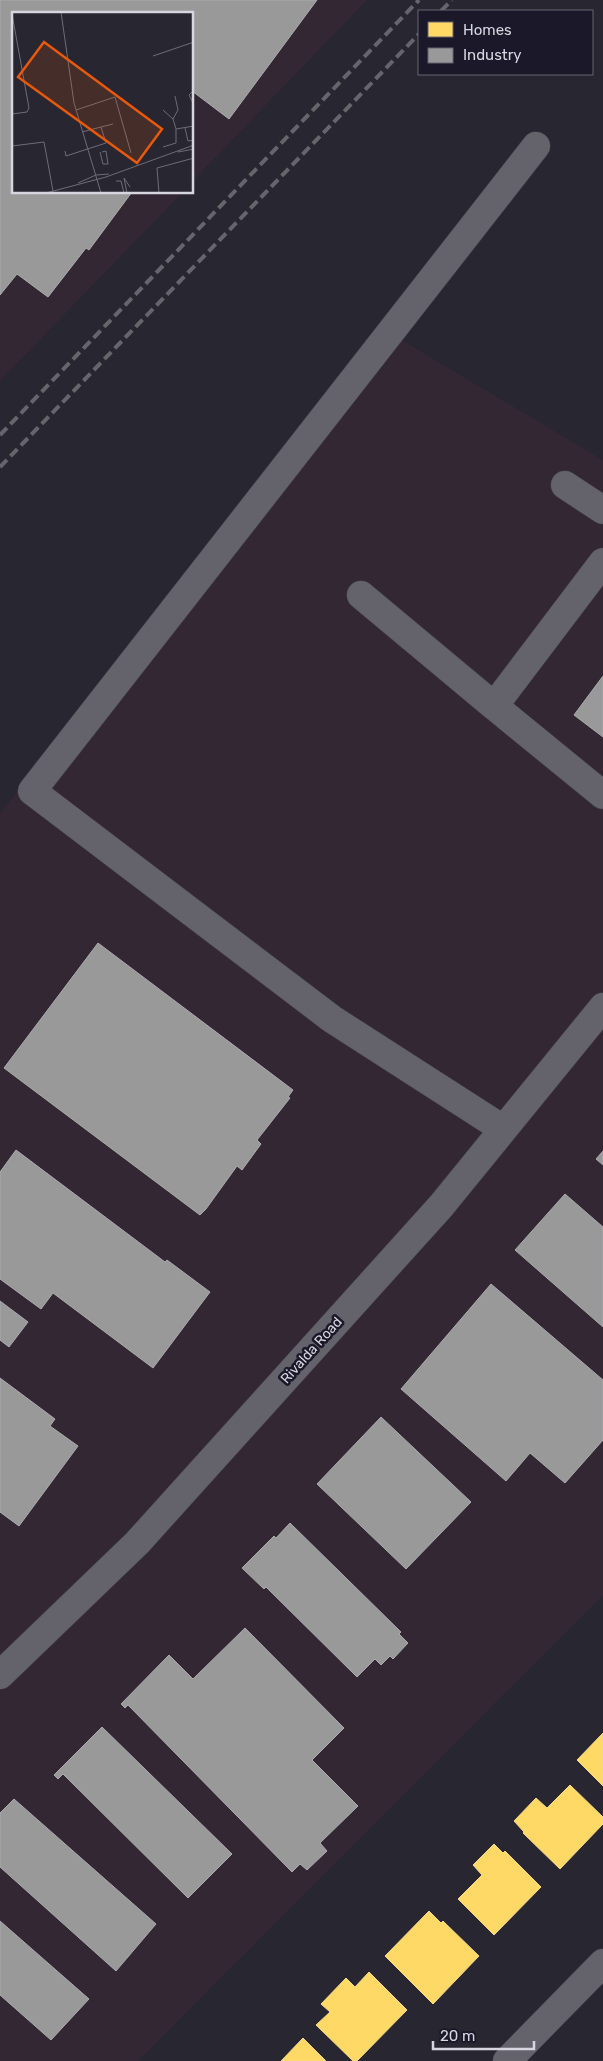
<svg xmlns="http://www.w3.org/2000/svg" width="603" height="2061" viewBox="0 0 603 2061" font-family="Rubik,sans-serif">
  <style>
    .industrial { fill: #332733 }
    .homes { fill: #ffd966; stroke: #f3d88b }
    .industry { fill: #999; stroke: #ababaf }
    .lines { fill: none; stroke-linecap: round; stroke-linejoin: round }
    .minor-casing { stroke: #44434b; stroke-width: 29 }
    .minor { stroke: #64626a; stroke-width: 28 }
    .rail { stroke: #65656c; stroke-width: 4; stroke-dasharray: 10 5; stroke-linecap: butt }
    .labels { text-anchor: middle; stroke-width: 5; stroke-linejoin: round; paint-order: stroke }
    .street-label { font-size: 14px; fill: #d6d6e1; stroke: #1b1929 }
    .inset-road { fill: none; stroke: #6e6c77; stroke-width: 1 }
    .view { fill: #e8590c; fill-opacity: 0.15; stroke: #e8590c; stroke-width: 2.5 }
    .inset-edge { fill: none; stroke: #d6d6e1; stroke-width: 2.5 }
  </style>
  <rect width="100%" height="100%" fill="#282630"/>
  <path class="industrial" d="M0 0H367L193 181 192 14H14V192L182 193 0 381Z
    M385 330 603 460V1595L138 2061H0V813Z"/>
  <path class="homes" d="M603 1733V1786L577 1760Z
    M570 1785 603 1817V1824L560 1869 523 1833 524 1832 514 1821 536 1798 547 1808Z
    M494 1844 503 1853 505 1851 541 1887 494 1935 458 1899 482 1875 473 1865Z
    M429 1911 441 1923 443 1921 479 1956 433 2004 385 1956Z
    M369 1972 407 2010 357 2061H353L316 2025 330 2012 321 2004 346 1978 355 1987Z
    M303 2038 326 2061H281Z"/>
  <path class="industry" d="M0 0H317L229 119 192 91V14H14V192H132L89 250 86 248 48 297 17 274 0 295Z
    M603 676V737L574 715Z
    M98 943 293 1090 288 1097 290 1098 257 1140 261 1144 242 1170 237 1166 206 1209 200 1215 4 1068Z
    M16 1150 165 1262 167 1260 210 1292 153 1368 53 1293 41 1309 0 1279V1172Z
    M603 1151V1165L596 1159Z
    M565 1194 603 1227V1327L515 1250Z
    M491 1284 603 1380V1440L565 1483 530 1453 506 1481 401 1389Z
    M0 1301 28 1322 9 1347 0 1340Z
    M0 1378 55 1419 50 1426 78 1446 19 1526 0 1512Z
    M381 1417 471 1502 406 1569 317 1484Z
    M290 1523 401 1632 399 1634 408 1643 393 1659 390 1656 381 1665 375 1659 357 1677 266 1587 264 1589 242 1568 274 1536 276 1538Z
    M245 1628 344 1728 312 1760 358 1806 320 1843 327 1851 307 1870 300 1864 292 1872 128 1705 125 1708 121 1704 169 1655 193 1679Z
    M102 1727 232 1854 188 1898 63 1774 58 1779 54 1775Z
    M14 1799 156 1924 116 1971 0 1867V1813Z
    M0 1921 89 1999 51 2040 0 1995Z"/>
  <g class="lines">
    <g class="minor-casing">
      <path id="minor" d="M565 485 603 510
        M361 595 494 706 603 562
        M494 706 603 795
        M503 1129 332 1019 32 791 536 146
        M0 1675 137 1543 441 1206 603 1007
        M507 2061 603 1963"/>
    </g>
    <use href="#minor" class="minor"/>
    <path class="rail" d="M441 11 452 0
      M0 435 419 0
      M0 467 419 34"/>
  </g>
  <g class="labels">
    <g class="street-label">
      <text transform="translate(311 1350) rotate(-48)" y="5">Rivalda Road</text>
    </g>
  </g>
  <g transform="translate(12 12)">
    <rect width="181" height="181" fill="#282630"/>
    <path class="inset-road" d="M49 0 62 91 89 181M0 2 17 96 15 100 0 102M141 44 182 30M182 78 177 83 182 93M64 98 103 85 119 141M151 98 161 107 164 117 182 114M161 107 166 98 163 84M173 116 176 129 182 128M70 120 89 115M0 134 32 130 41 179M151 135 164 131V117M53 139 54 144 94 131 89 115 101 112M88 140 91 152H96L94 139 90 140M166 140 182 137M104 169H109L112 181M66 171 84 163 97 162M34 181 94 165 182 133M115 181 112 166 118 175M147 181 145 156 182 146"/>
    <path class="view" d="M32 30 150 117 125 151 6 65Z"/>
    <rect width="181" height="181" class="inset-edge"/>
  </g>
  <rect x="418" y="10" width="175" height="65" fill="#1b1929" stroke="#666573"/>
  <rect x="428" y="22" width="25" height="15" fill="#ffd966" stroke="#666573"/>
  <text x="463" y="35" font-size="15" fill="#d6d6e1">Homes</text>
  <rect x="428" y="48" width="25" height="15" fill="#999999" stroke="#666573"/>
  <text x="463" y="60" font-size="15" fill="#d6d6e1">Industry</text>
  <path d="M433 2041v8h101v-8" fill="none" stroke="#d6d6e1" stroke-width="2.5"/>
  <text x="440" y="2041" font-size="15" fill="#d6d6e1" stroke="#1b1929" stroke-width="4" paint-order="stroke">20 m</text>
</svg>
